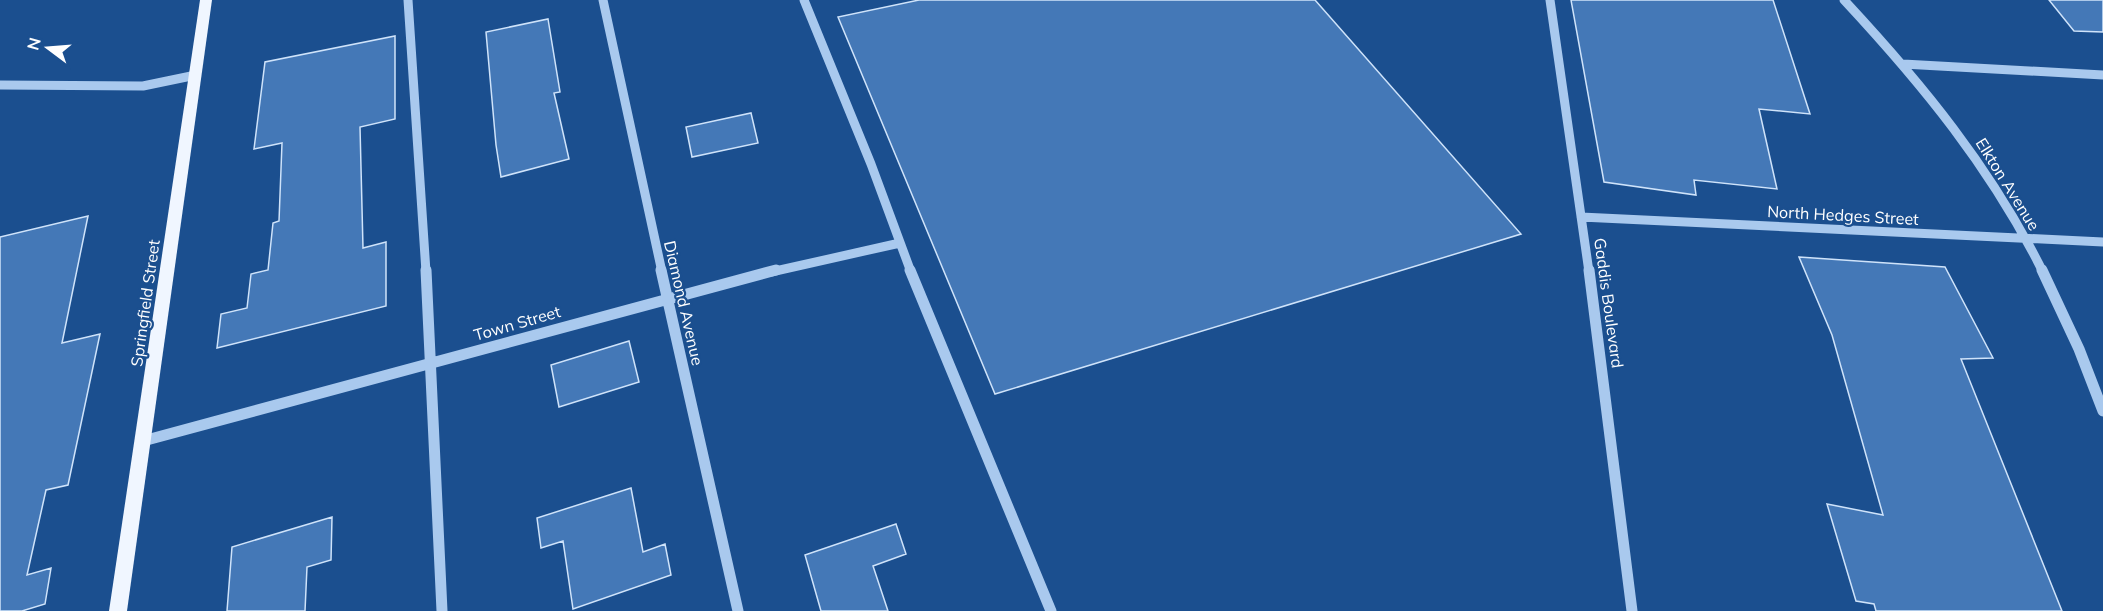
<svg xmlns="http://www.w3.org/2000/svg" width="2103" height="611" viewBox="0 0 2103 611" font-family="Mulish,sans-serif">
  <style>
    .building { fill: #4478b7; stroke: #cfe3fa; stroke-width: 1.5 }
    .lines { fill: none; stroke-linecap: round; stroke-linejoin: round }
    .minor-far1 { stroke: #a9c9ee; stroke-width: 9 }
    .minor { stroke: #a9c9ee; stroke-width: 11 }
    .major { fill: #f0f6ff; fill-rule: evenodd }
    .labels { text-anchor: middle; stroke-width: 4.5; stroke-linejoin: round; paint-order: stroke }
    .street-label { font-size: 16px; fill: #fff; stroke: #1b4f8f }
  </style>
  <rect width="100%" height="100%" fill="#1b4f8f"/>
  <path class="building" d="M919 0H1315L1521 234 995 394 838 17Z
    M1571 0H1773L1810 114 1759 109 1777 189 1694 180 1696 195 1604 182Z
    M2049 0H2103V32L2074 31Z
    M548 19 560 92 554 93 569 159 501 177 496 145 486 32Z
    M395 36V119L360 127 363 248 386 242V306L217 348 221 314 247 308 251 274 268 270 273 223 279 221 282 143 254 149 265 62Z
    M751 113 758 143 692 157 686 127Z
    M88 216 62 343 100 334 68 485 46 490 27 575 51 568 45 604 22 611H0V237Z
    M1799 257 1945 267 1993 358 1961 359 2062 611H1876L1874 604 1856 601 1827 504 1883 515 1832 335Z
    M629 341 639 382 559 407 551 365Z
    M631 488 643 552 665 544 671 575 573 609 563 541 541 548 537 518Z
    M332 517 331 560 307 567 305 611H227L232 547Z
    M896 524 906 554 873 566 888 611H821L805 555Z"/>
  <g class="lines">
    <path class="minor-far1" d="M408 0 426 272
      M603 0 662 272
      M804 0 871 164 911 272
      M1550 0 1589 272
      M1844 0C1923 85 1991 168 2043 272
      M1903 64 2103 75
      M0 85 143 86 196 75
      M1581 217 2103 242
      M771 272 900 243"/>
    <path class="minor" d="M426 270 442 611
      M661 270 738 611
      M910 270 1051 611
      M1589 270 1632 611
      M2042 270 2079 349 2103 411
      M143 441 776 270"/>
    <path class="major" d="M200 0H212L127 611H109Z"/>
  </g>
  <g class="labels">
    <g class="street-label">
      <text transform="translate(2008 184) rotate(58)" y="6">Elkton Avenue</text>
      <text transform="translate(1843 215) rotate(3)" y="6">North Hedges Street</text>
      <text transform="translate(145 303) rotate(-82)" y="6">Springfield Street</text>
      <text transform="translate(684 303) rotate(77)" y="6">Diamond Avenue</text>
      <text transform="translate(1609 303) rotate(82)" y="6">Gaddis Boulevard</text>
      <text transform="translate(517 323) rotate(-16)" y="6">Town Street</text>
    </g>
  </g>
  <g transform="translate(48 48) rotate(286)" stroke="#1b4f8f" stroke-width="4.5" paint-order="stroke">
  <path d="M0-4.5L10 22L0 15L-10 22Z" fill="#ffffff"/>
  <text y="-9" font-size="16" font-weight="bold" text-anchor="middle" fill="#ffffff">N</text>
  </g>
</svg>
